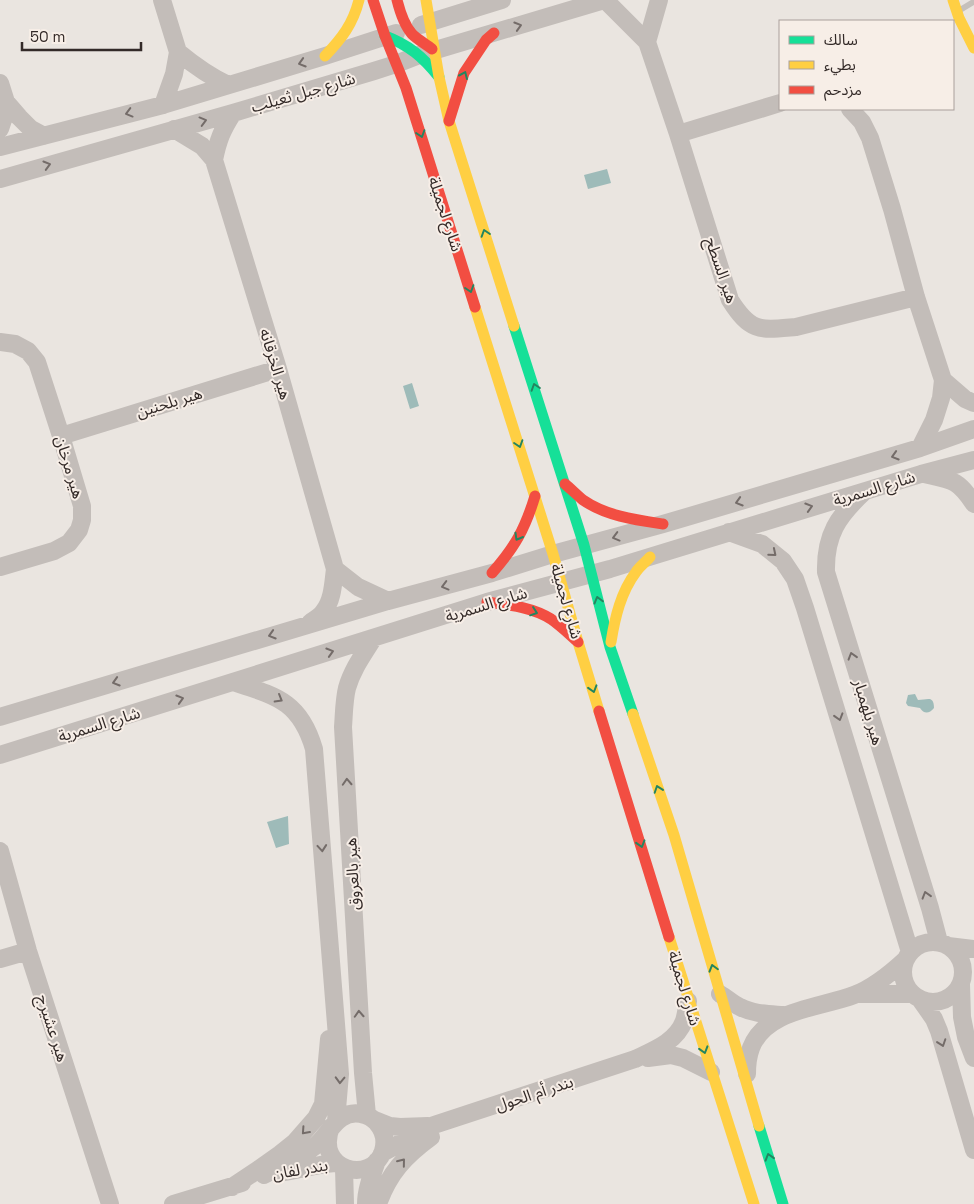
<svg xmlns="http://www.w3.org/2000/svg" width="974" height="1204" viewBox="0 0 974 1204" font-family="'Space Grotesk','Noto Sans Arabic',sans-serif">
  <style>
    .water { fill: #9ebbb9 }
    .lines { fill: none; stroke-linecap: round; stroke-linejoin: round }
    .highway-tunnel { stroke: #c5c0bb; stroke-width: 28; stroke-dasharray: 28 14; stroke-linecap: butt }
    .street { stroke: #c3bdb9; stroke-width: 18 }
    .fast { stroke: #16e098; stroke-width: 11 }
    .slow { stroke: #ffcf43; stroke-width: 11 }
    .jam { stroke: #f24e42; stroke-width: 11 }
    .oneway { stroke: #746c69 }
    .oneway2 { stroke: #248560 }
    .labels { text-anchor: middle; stroke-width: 4; stroke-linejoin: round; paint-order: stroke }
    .street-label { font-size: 16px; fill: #332a28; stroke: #f7eee7 }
  </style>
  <rect width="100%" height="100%" fill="#eae5e0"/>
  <path class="water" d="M607 169 611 183 588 189 584 175Z
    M412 383 419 406 410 409 403 386Z
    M915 694 918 700C927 700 934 695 934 708 929 714 924 714 920 708L908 706 906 703 908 695Z
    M288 816 289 844 276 848 267 822Z"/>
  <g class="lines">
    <path class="highway-tunnel" d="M971 0 974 5"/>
    <path class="street" d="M162 0 178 52 174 74 163 105
      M605 0 647 42 678 134 730 300C751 333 760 330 796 327L916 297
      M421 25 502 0
      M647 42 659 0
      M178 52C195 66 209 76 228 85
      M0 83 6 102 19 117 31 129 44 136
      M850 109 862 122 870 138 892 209 916 297 943 380 941 398 934 420 920 448
      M0 129 3 120 6 102
      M174 129 202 146 214 160 278 369 335 569C333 583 333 599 324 611 321 616 316 619 311 622
      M678 134 780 103
      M0 147 163 105 325 56 396 33
      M214 160C218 140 222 130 233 113
      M0 179 233 113 374 71 396 64 419 55 604 0
      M0 342 15 344 28 351 37 362 61 436 82 506V520L79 530 69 543 54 551 0 567
      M943 380 965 399 974 403
      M61 436 278 369
      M924 474C951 480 958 479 974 504
      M864 492C838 516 825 535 826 572L930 908 939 942
      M729 532 762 544 783 561 795 579 805 608 910 952
      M335 569 358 587 388 601
      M233 682C276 696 300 701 314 749L340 1074 336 1121
      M0 717 388 601 492 573 553 554 663 524 920 448 974 429
      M0 755 487 602 610 569 921 474 974 460
      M0 851 28 951 110 1204
      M903 972a30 30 0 1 1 60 0a30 30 0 1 1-60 0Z
      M948 946 974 949
      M0 959 28 951
      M961 984 962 1017 966 1037 974 1058
      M720 994C727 998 733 1004 740 1007 753 1014 769 1014 783 1015
      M856 994H913
      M920 999 934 1019 939 1031 974 1150
      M648 1058 671 1055 683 1058 711 1072
      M747 1074C747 1065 748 1056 751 1048 766 1009 820 1008 854 995 872 988 891 973 905 960
      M367 1115 363 1073 343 727C344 714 344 700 347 688 352 670 363 655 373 639
      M375 1120 390 1126 400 1127 428 1126
      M382 1153 434 1125 635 1059C654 1050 676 1042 684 1021 686 1014 687 1007 688 1001
      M344 1168 345 1204
      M277 1173C297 1171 316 1164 336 1163
      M264 1175C271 1171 277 1167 284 1163 294 1158 305 1154 314 1147 329 1135 338 1109 361 1114 367 1115 373 1118 377 1123 384 1131 386 1141 383 1151 372 1185 314 1171 331 1127
      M232 1187 256 1171 280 1154 295 1142 316 1118 323 1104 329 1039
      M173 1204 242 1183
      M366 1204C366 1189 372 1175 377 1161
      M378 1204C389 1173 405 1156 431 1137"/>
    <path class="fast" d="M385 36C409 45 423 57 439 77
      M514 326 584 545 610 647 633 714
      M759 1126 783 1204"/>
    <path class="slow" d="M426 0 439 77 449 121 514 326
      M953 0 959 18 974 48
      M325 56C342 38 353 24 359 0
      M475 307 553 554 578 642 599 711
      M611 642C615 617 621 592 636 572 640 566 646 562 650 557
      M633 714 674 835 759 1126
      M669 937 754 1204"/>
    <path class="jam" d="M373 0 385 36 406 88 475 307
      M397 0C400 12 404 25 412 34 418 40 426 44 432 49
      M449 121 464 73 486 40 494 33
      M565 484C571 489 577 495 583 500 606 516 636 520 663 524
      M492 573C515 547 525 529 535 496
      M487 602C509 605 532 607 551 619 561 626 569 634 578 642
      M599 711 669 937"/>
  </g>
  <defs><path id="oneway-chevron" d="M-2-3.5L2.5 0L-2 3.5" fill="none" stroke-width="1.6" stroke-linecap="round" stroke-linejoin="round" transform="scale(1.25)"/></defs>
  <g class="oneway">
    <use href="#oneway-chevron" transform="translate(518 26) rotate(-17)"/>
    <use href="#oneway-chevron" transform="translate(302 63) rotate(163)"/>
    <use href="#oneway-chevron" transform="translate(129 113) rotate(165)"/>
    <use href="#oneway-chevron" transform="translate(203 121) rotate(-15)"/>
    <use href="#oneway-chevron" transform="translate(47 165) rotate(-16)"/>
    <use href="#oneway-chevron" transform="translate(895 456) rotate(163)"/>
    <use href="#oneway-chevron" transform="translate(739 502) rotate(163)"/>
    <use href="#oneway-chevron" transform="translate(809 507) rotate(-17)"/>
    <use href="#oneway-chevron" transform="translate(616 537) rotate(165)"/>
    <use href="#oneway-chevron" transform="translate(773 553) rotate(40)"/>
    <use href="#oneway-chevron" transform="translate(445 586) rotate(165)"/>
    <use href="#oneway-chevron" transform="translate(272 635) rotate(163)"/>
    <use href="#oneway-chevron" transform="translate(330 652) rotate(-17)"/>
    <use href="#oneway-chevron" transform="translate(852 656) rotate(-107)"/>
    <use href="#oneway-chevron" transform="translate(116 682) rotate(163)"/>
    <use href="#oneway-chevron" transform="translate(180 699) rotate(-17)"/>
    <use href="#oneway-chevron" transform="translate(279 699) rotate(30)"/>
    <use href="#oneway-chevron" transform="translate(839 717) rotate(73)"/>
    <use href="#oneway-chevron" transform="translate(347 782) rotate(-93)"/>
    <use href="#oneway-chevron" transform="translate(322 848) rotate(85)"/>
    <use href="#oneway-chevron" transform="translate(926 895) rotate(-107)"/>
    <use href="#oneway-chevron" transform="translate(359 1014) rotate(-93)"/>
    <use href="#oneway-chevron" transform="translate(942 1043) rotate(71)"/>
    <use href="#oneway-chevron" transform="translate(340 1080) rotate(92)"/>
    <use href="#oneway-chevron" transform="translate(305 1131) rotate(132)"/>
    <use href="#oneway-chevron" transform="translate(402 1162) rotate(-51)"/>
  </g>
  <g class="oneway2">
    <use href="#oneway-chevron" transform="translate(464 75) rotate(-66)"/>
    <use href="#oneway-chevron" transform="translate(421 134) rotate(72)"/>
    <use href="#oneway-chevron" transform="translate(485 233) rotate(-108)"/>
    <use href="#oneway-chevron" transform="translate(470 289) rotate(72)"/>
    <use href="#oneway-chevron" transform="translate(535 387) rotate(-108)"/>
    <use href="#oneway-chevron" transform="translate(519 444) rotate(72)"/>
    <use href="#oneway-chevron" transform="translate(518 537) rotate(120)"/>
    <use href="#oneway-chevron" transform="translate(598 600) rotate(-105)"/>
    <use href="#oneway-chevron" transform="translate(534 612) rotate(19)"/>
    <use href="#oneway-chevron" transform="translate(593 689) rotate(73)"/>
    <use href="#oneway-chevron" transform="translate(658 789) rotate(-109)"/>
    <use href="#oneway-chevron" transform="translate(641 844) rotate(73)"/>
    <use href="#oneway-chevron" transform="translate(713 968) rotate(-106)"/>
    <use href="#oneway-chevron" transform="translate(704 1050) rotate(73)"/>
    <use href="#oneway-chevron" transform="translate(769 1157) rotate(-107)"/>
  </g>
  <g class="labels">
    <g class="street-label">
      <text transform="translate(303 92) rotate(-16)" y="6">شارع جبل ثعيلب</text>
      <text transform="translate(446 214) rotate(72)" y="6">شارع لجميلة</text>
      <text transform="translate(722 270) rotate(71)" y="6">هير السطح</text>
      <text transform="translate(276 364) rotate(73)" y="6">هير الخرقانه</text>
      <text transform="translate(169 402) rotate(-17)" y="6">هير بلحنين</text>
      <text transform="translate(70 467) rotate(73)" y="6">هير مرخان</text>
      <text transform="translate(874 488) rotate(-17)" y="6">شارع السمرية</text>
      <text transform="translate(567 601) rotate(74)" y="6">شارع لجميلة</text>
      <text transform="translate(486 604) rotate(-17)" y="6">شارع السمرية</text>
      <text transform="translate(869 712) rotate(73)" y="6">هير بلهمبار</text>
      <text transform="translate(99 724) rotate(-17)" y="6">شارع السمرية</text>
      <text transform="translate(352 874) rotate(-93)" y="6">هير بالعروق</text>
      <text transform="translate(685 988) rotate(73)" y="6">شارع لجميلة</text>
      <text transform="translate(53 1028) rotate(72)" y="6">هير عشيرج</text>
      <text transform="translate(534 1093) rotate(-18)" y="6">بندر أم الحول</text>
      <text transform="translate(300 1169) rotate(-10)" y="6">بندر لفان</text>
    </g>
  </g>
  <rect x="779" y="20" width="175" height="90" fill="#f7eee7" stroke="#a9a09b"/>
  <rect x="789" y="36" width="25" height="8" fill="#16e098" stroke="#a9a09b"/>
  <text x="824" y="45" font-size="15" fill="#332a28">سالك</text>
  <rect x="789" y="61" width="25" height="8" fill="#ffcf43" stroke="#a9a09b"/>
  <text x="824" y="70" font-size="15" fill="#332a28">بطيء</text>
  <rect x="789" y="86" width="25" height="8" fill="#f24e42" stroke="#a9a09b"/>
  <text x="824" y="95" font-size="15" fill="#332a28">مزدحم</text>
  <path d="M22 42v8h119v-8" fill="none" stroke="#332a28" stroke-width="2.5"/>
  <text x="30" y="42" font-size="15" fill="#332a28" stroke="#f7eee7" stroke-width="4" paint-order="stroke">50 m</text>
</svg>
